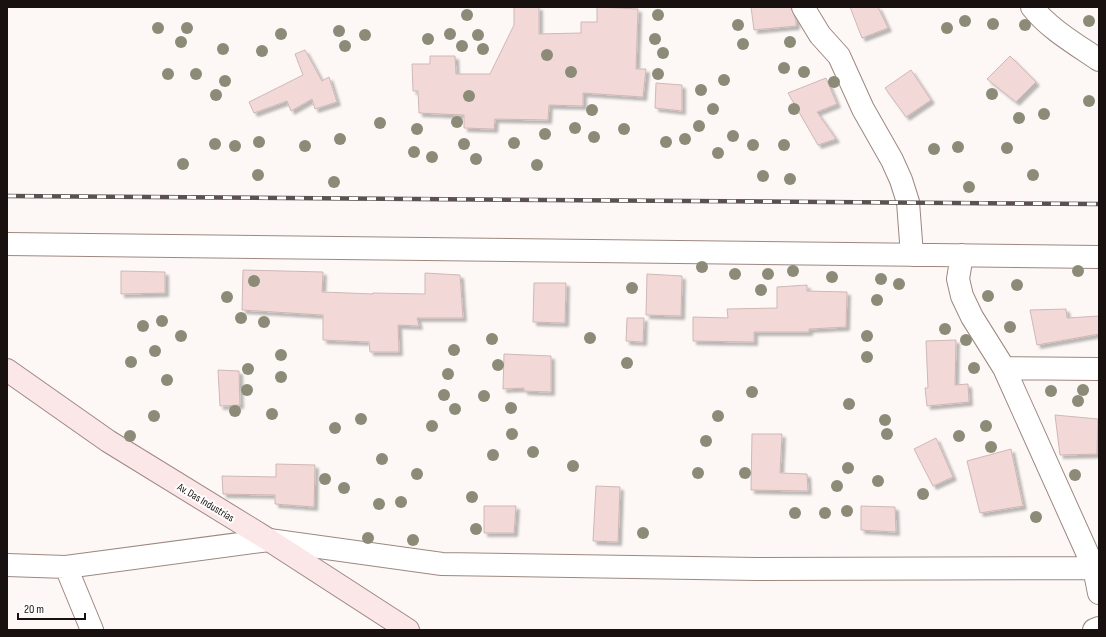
<svg xmlns="http://www.w3.org/2000/svg" width="1106" height="637" viewBox="0 0 1106 637" font-family="'Sofia Sans Condensed',sans-serif">
  <style>
    .building { fill: #f2d9d7; stroke: #cfb7b5; filter: url(#shadow) }
    .lines { fill: none; stroke-linecap: round; stroke-linejoin: round }
    .street-casing { stroke: #9c8880; stroke-width: 24 }
    .secondary-casing { stroke: #9c8880; stroke-width: 24 }
    .street { stroke: #fff; stroke-width: 22 }
    .secondary { stroke: #fce7e8; stroke-width: 22 }
    .rail-casing { stroke: #595250; stroke-width: 4.5 }
    .rail { stroke: #fff; stroke-width: 3; stroke-dasharray: 9; stroke-linecap: butt }
    .tree { fill: #8b8b78 }
    .labels { text-anchor: middle; stroke-width: 4; stroke-linejoin: round; paint-order: stroke }
    .street-label { font-size: 11px; fill: #19110f; stroke: #fff }
  </style>
  <defs>
    <filter id="shadow"><feDropShadow dx="3.5" dy="3.5" stdDeviation="1" flood-color="#0004"/></filter>
  </defs>
  <rect width="100%" height="100%" fill="#fdf8f6"/>
  <path class="building" d="M514 7H539V34L581 33V22H597V7L638 9 636 69H646L643 97 583 93V106L549 105 548 120 495 119 494 129 464 128V115L419 113 418 91H413L412 64H430V56H455L456 74H490L514 25Z
    M751 7H791L796 20V26L754 30Z
    M850 7H878L888 28 862 38Z
    M305 50 322 81 329 77 337 102 315 109 312 99 291 111 287 101 254 113 249 102 303 75 295 54Z
    M1010 56 1036 82 1016 102 987 79Z
    M911 70 931 100 906 117 885 88Z
    M826 78 837 104 817 112 836 139 818 145 788 93Z
    M656 83 682 85V111L655 108Z
    M243 270 323 272 322 292 373 294V293L425 294V273L460 275 463 318H417L419 326 398 325 399 352H370L369 342 323 340V315L242 310Z
    M121 271 165 272V293L121 294Z
    M647 274 682 276 681 316 646 315Z
    M534 283H566L565 323 533 322Z
    M807 285V291L847 292 846 327 809 329V332H754V342L693 341V317L728 318 727 309 777 308V287Z
    M1066 309 1067 318 1099 316V334L1037 345 1030 310Z
    M627 318H644L643 342 626 341Z
    M956 340 955 385 968 384 969 402 927 406 925 388H928L926 341Z
    M504 354 551 356V392L524 391V388L503 389Z
    M218 370 239 371 240 405 220 406Z
    M1055 415 1098 419 1097 454 1060 455Z
    M752 434H782L780 473 807 474 808 491 751 490Z
    M936 438 953 477 933 486 914 449Z
    M1011 449 1023 506 980 513 967 461Z
    M276 464 315 465 314 507 275 504V495L223 494 222 476 276 477Z
    M596 486 620 487 618 542 593 541Z
    M484 506H516L514 533H484Z
    M861 506 895 507 896 532 861 530Z"/>
  <g class="lines">
    <g class="street-casing">
      <path id="street" d="M803 7 820 35 839 56 863 109 892 160 901 180 908 202 912 255
        M1032 7C1048 28 1077 45 1099 60
        M7 244 1099 257
        M962 255 958 279 962 296 972 317 1004 368 1094 568 1099 593
        M1004 368 1099 369
        M7 565 66 567 269 540 442 564 757 569 1099 568
        M66 567 92 630
        M1094 630 1099 628"/>
    </g>
    <g class="secondary-casing">
      <path id="secondary" d="M7 370 108 441 269 540 408 630"/>
    </g>
    <use href="#street" class="street"/>
    <use href="#secondary" class="secondary"/>
    <g class="rail-casing">
      <path id="rail" d="M7 196 1099 204"/>
    </g>
    <use href="#rail" class="rail"/>
  </g>
  <g class="tree">
    <circle cx="467" cy="15" r="6"/>
    <circle cx="658" cy="15" r="6"/>
    <circle cx="965" cy="21" r="6"/>
    <circle cx="1089" cy="21" r="6"/>
    <circle cx="993" cy="24" r="6"/>
    <circle cx="738" cy="25" r="6"/>
    <circle cx="1025" cy="25" r="6"/>
    <circle cx="158" cy="28" r="6"/>
    <circle cx="187" cy="28" r="6"/>
    <circle cx="947" cy="28" r="6"/>
    <circle cx="339" cy="31" r="6"/>
    <circle cx="281" cy="34" r="6"/>
    <circle cx="450" cy="34" r="6"/>
    <circle cx="365" cy="35" r="6"/>
    <circle cx="478" cy="35" r="6"/>
    <circle cx="428" cy="39" r="6"/>
    <circle cx="655" cy="39" r="6"/>
    <circle cx="181" cy="42" r="6"/>
    <circle cx="790" cy="42" r="6"/>
    <circle cx="743" cy="44" r="6"/>
    <circle cx="345" cy="46" r="6"/>
    <circle cx="462" cy="46" r="6"/>
    <circle cx="223" cy="49" r="6"/>
    <circle cx="483" cy="49" r="6"/>
    <circle cx="262" cy="51" r="6"/>
    <circle cx="663" cy="53" r="6"/>
    <circle cx="547" cy="55" r="6"/>
    <circle cx="784" cy="68" r="6"/>
    <circle cx="571" cy="72" r="6"/>
    <circle cx="804" cy="72" r="6"/>
    <circle cx="168" cy="74" r="6"/>
    <circle cx="196" cy="74" r="6"/>
    <circle cx="658" cy="74" r="6"/>
    <circle cx="724" cy="80" r="6"/>
    <circle cx="225" cy="81" r="6"/>
    <circle cx="834" cy="82" r="6"/>
    <circle cx="701" cy="90" r="6"/>
    <circle cx="992" cy="94" r="6"/>
    <circle cx="216" cy="95" r="6"/>
    <circle cx="469" cy="96" r="6"/>
    <circle cx="1089" cy="101" r="6"/>
    <circle cx="713" cy="109" r="6"/>
    <circle cx="794" cy="109" r="6"/>
    <circle cx="592" cy="110" r="6"/>
    <circle cx="1044" cy="114" r="6"/>
    <circle cx="1019" cy="118" r="6"/>
    <circle cx="457" cy="122" r="6"/>
    <circle cx="380" cy="123" r="6"/>
    <circle cx="699" cy="126" r="6"/>
    <circle cx="575" cy="128" r="6"/>
    <circle cx="417" cy="129" r="6"/>
    <circle cx="624" cy="129" r="6"/>
    <circle cx="545" cy="134" r="6"/>
    <circle cx="733" cy="136" r="6"/>
    <circle cx="594" cy="137" r="6"/>
    <circle cx="340" cy="139" r="6"/>
    <circle cx="685" cy="139" r="6"/>
    <circle cx="259" cy="142" r="6"/>
    <circle cx="666" cy="142" r="6"/>
    <circle cx="514" cy="143" r="6"/>
    <circle cx="215" cy="144" r="6"/>
    <circle cx="464" cy="144" r="6"/>
    <circle cx="753" cy="145" r="6"/>
    <circle cx="784" cy="145" r="6"/>
    <circle cx="235" cy="146" r="6"/>
    <circle cx="305" cy="146" r="6"/>
    <circle cx="958" cy="147" r="6"/>
    <circle cx="1007" cy="148" r="6"/>
    <circle cx="934" cy="149" r="6"/>
    <circle cx="414" cy="152" r="6"/>
    <circle cx="718" cy="153" r="6"/>
    <circle cx="432" cy="157" r="6"/>
    <circle cx="476" cy="159" r="6"/>
    <circle cx="183" cy="164" r="6"/>
    <circle cx="537" cy="165" r="6"/>
    <circle cx="258" cy="175" r="6"/>
    <circle cx="1033" cy="175" r="6"/>
    <circle cx="763" cy="176" r="6"/>
    <circle cx="790" cy="179" r="6"/>
    <circle cx="334" cy="182" r="6"/>
    <circle cx="969" cy="187" r="6"/>
    <circle cx="702" cy="267" r="6"/>
    <circle cx="793" cy="271" r="6"/>
    <circle cx="1078" cy="271" r="6"/>
    <circle cx="735" cy="274" r="6"/>
    <circle cx="768" cy="274" r="6"/>
    <circle cx="832" cy="277" r="6"/>
    <circle cx="881" cy="279" r="6"/>
    <circle cx="254" cy="281" r="6"/>
    <circle cx="899" cy="284" r="6"/>
    <circle cx="1017" cy="285" r="6"/>
    <circle cx="632" cy="288" r="6"/>
    <circle cx="761" cy="290" r="6"/>
    <circle cx="988" cy="296" r="6"/>
    <circle cx="227" cy="297" r="6"/>
    <circle cx="877" cy="300" r="6"/>
    <circle cx="241" cy="318" r="6"/>
    <circle cx="162" cy="321" r="6"/>
    <circle cx="264" cy="322" r="6"/>
    <circle cx="143" cy="326" r="6"/>
    <circle cx="1010" cy="327" r="6"/>
    <circle cx="945" cy="329" r="6"/>
    <circle cx="181" cy="336" r="6"/>
    <circle cx="867" cy="336" r="6"/>
    <circle cx="590" cy="338" r="6"/>
    <circle cx="492" cy="339" r="6"/>
    <circle cx="966" cy="340" r="6"/>
    <circle cx="454" cy="350" r="6"/>
    <circle cx="155" cy="351" r="6"/>
    <circle cx="281" cy="355" r="6"/>
    <circle cx="867" cy="357" r="6"/>
    <circle cx="131" cy="362" r="6"/>
    <circle cx="627" cy="363" r="6"/>
    <circle cx="498" cy="365" r="6"/>
    <circle cx="974" cy="368" r="6"/>
    <circle cx="248" cy="369" r="6"/>
    <circle cx="448" cy="374" r="6"/>
    <circle cx="281" cy="377" r="6"/>
    <circle cx="167" cy="380" r="6"/>
    <circle cx="247" cy="390" r="6"/>
    <circle cx="1083" cy="390" r="6"/>
    <circle cx="1051" cy="391" r="6"/>
    <circle cx="752" cy="392" r="6"/>
    <circle cx="444" cy="395" r="6"/>
    <circle cx="484" cy="396" r="6"/>
    <circle cx="1078" cy="401" r="6"/>
    <circle cx="849" cy="404" r="6"/>
    <circle cx="511" cy="408" r="6"/>
    <circle cx="455" cy="409" r="6"/>
    <circle cx="235" cy="411" r="6"/>
    <circle cx="272" cy="414" r="6"/>
    <circle cx="154" cy="416" r="6"/>
    <circle cx="718" cy="416" r="6"/>
    <circle cx="361" cy="419" r="6"/>
    <circle cx="885" cy="420" r="6"/>
    <circle cx="432" cy="426" r="6"/>
    <circle cx="986" cy="426" r="6"/>
    <circle cx="335" cy="428" r="6"/>
    <circle cx="512" cy="434" r="6"/>
    <circle cx="887" cy="434" r="6"/>
    <circle cx="130" cy="436" r="6"/>
    <circle cx="959" cy="436" r="6"/>
    <circle cx="706" cy="441" r="6"/>
    <circle cx="991" cy="447" r="6"/>
    <circle cx="533" cy="452" r="6"/>
    <circle cx="493" cy="455" r="6"/>
    <circle cx="382" cy="459" r="6"/>
    <circle cx="573" cy="466" r="6"/>
    <circle cx="848" cy="468" r="6"/>
    <circle cx="698" cy="473" r="6"/>
    <circle cx="745" cy="473" r="6"/>
    <circle cx="417" cy="474" r="6"/>
    <circle cx="1075" cy="475" r="6"/>
    <circle cx="325" cy="479" r="6"/>
    <circle cx="878" cy="481" r="6"/>
    <circle cx="837" cy="486" r="6"/>
    <circle cx="344" cy="488" r="6"/>
    <circle cx="923" cy="494" r="6"/>
    <circle cx="472" cy="497" r="6"/>
    <circle cx="401" cy="502" r="6"/>
    <circle cx="379" cy="504" r="6"/>
    <circle cx="847" cy="511" r="6"/>
    <circle cx="795" cy="513" r="6"/>
    <circle cx="825" cy="513" r="6"/>
    <circle cx="1036" cy="517" r="6"/>
    <circle cx="476" cy="529" r="6"/>
    <circle cx="643" cy="533" r="6"/>
    <circle cx="368" cy="538" r="6"/>
    <circle cx="413" cy="540" r="6"/>
  </g>
  <g class="labels">
    <g class="street-label">
      <text transform="translate(206 502) rotate(31)" y="4">Av. Das Industrias</text>
    </g>
  </g>
  <rect width="1106" height="637" fill="none" stroke="#19110f" stroke-width="16"/>
  <path d="M18 613v6h67v-6" fill="none" stroke="#19110f" stroke-width="2"/>
  <text x="24" y="613" font-size="12" fill="#19110f" stroke="#ffffff" stroke-width="3" paint-order="stroke">20 m</text>
</svg>
